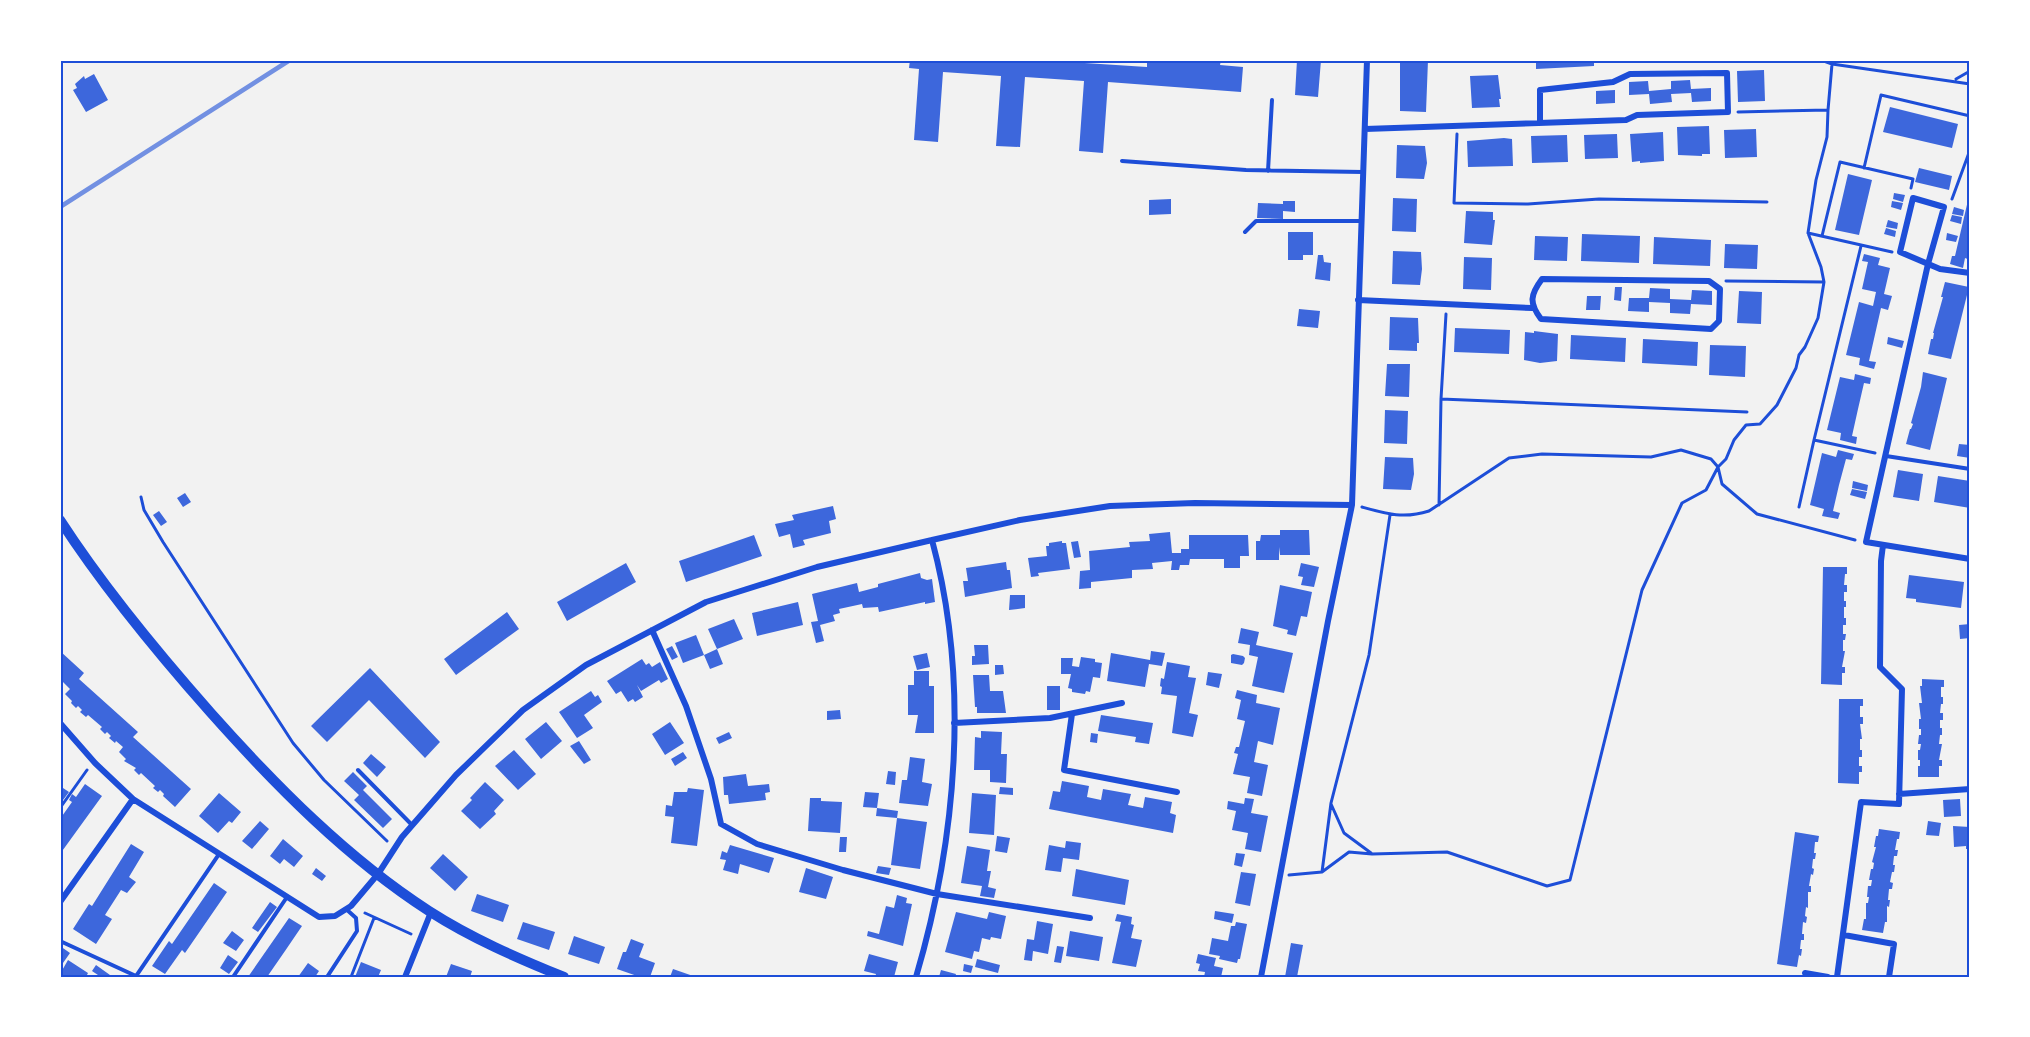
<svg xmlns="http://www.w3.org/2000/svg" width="2030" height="1037" viewBox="0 0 2030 1037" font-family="Figtree,sans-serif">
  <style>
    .building { fill: #3d67dc }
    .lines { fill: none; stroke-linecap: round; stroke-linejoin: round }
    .path { stroke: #1d4ed8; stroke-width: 3 }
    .service { stroke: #1d4ed8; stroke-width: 4 }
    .minor { stroke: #1d4ed8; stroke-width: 6 }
    .tertiary { stroke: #1d4ed8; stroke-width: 10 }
    .rail { stroke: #7290e2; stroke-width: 4.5 }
    .neatline { fill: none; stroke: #1d4ed8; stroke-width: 2 }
  </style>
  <rect width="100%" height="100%" fill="#f2f2f2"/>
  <path class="building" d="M910 60H1038L1147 67V60H1221L1220 65 1243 67 1241 92 1108 82 1103 153 1079 151 1084 81 1025 77 1020 147 996 146 1001 76 943 72 938 142 914 140 919 69 909 68Z
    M1297 60H1321L1318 97 1295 95Z
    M1428 60 1426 112 1400 111V61Z
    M1536 60H1594V66L1536 69Z
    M1764 70 1765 101 1738 102 1737 71Z
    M94 74 108 100 86 112 73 90 77 88 75 84 84 76 85 79Z
    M1498 75 1501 99H1499L1500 107 1472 108 1470 76Z
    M1690 80 1691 89 1711 88V101L1692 102 1691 93 1671 94 1672 102 1650 104 1649 94 1629 95V82L1648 81 1649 91 1671 89V81Z
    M1615 90V103L1596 104V91Z
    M1890 107 1958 124 1952 148 1883 132Z
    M1709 126 1710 154H1702V156L1678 155 1677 127Z
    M1756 129 1757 157 1725 158 1724 130Z
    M1663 132 1664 161 1640 163V161L1632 162 1630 134Z
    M1617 134 1618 158 1585 159 1584 135Z
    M1567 135 1568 162 1532 163 1531 136Z
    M1504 138 1512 139 1513 166 1468 167 1467 141Z
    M1397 145 1425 146 1427 163 1424 179 1396 178Z
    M1919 168 1952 176 1949 190 1915 182Z
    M1848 174 1872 180 1859 235 1835 230Z
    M1894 193 1905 195 1903 202 1893 199Z
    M1969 196 1970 260 1965 258 1963 268 1950 264 1952 256H1955Z
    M1393 198 1417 199 1416 232 1392 231Z
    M1171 199V214L1149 215V200Z
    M1283 201H1295V212L1283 211V219L1257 218 1258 203 1283 204Z
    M1892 201 1903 203 1901 210 1891 207Z
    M1954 207 1964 210 1963 216 1952 214Z
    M1466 211 1493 212V220H1495L1492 245 1464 243Z
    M1952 215 1962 217 1961 224 1950 221Z
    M1888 220 1898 223 1897 229 1886 227Z
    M1886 228 1896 231 1895 237 1884 234Z
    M1288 232H1313V255H1303V260H1288Z
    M1947 233 1958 236 1956 242 1946 240Z
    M1582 234 1640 236 1639 263 1581 261Z
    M1535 236 1568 237 1567 261 1534 260Z
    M1654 237 1711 240 1710 266 1653 264Z
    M1725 244 1758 245 1757 269 1724 268Z
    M1393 251 1421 252 1422 269 1420 285 1392 284Z
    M1864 254 1880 258 1878 265 1890 268 1884 294 1892 296 1888 310 1881 308 1869 361 1876 362 1874 369 1859 365 1860 358 1846 355 1859 302 1873 306 1876 292 1862 289 1868 262 1862 261Z
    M1318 255H1323L1324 262 1331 263 1330 281 1315 279Z
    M1464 257 1492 258 1491 290 1463 289Z
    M1945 282 1969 287 1951 359 1928 354 1931 339H1933L1934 333H1933L1943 297H1941Z
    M1615 287H1622L1621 301 1614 300Z
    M1650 288 1670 289V299L1691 300 1692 290 1712 291V305L1691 304 1690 314 1670 313V303L1649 302V312L1628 311 1629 298H1649Z
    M1739 291 1762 292 1761 324 1737 323Z
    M1587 296H1601L1600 310H1586Z
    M1299 309 1320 311 1318 328 1297 326Z
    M1390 317 1418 318 1419 343H1417V351L1389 350Z
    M1455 328 1510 330 1509 354 1454 352Z
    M1534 331 1558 334 1557 361 1540 363 1524 360 1525 332 1534 333Z
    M1571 335 1626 338 1625 362 1570 359Z
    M1888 337 1904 341 1902 348 1887 344Z
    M1643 339 1698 342 1697 366 1642 363Z
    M1710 345 1746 346 1745 377 1709 375Z
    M1387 364H1410L1409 397 1385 396Z
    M1923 372 1947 378 1930 450 1906 444 1910 429H1911L1913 424 1911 423 1921 387Z
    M1855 374 1871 378 1870 384 1864 383 1858 409 1852 436 1857 437 1856 444 1840 440 1841 433 1827 430 1840 377 1854 380Z
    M1385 410 1408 411 1407 444 1384 443Z
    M1959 444 1970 445V458L1957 456Z
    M1838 450 1854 454 1852 460 1846 459 1839 485 1833 511 1840 513 1838 519 1822 516 1824 509 1810 505 1822 453 1836 457Z
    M1385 457 1413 458 1414 474 1411 490 1383 489Z
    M1898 470 1923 474 1919 501 1893 497Z
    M1938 476 1970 481V508L1934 502Z
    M1853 481 1868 485 1867 491 1852 488Z
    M1852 489 1867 492 1865 499 1850 495Z
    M185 493 191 502 183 507 177 498Z
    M833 506 836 519 829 521 831 533 803 540 805 545 793 548 790 534 779 537 775 524 794 520 792 515Z
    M159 511 167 522 161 526 153 515Z
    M1280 530H1309L1310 555H1280L1279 547V560H1256V541H1260L1261 535H1280Z
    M1170 532 1172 553H1181V549H1189V535H1248L1249 556H1240V568H1224V559H1190L1189 565H1180L1179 570H1171L1172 561 1152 563 1153 569 1132 570V578L1091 582V588L1079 589 1080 571 1090 570 1089 551 1130 547 1129 542 1150 541 1149 534Z
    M754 535 762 556 686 582 679 561Z
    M1062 541V543H1066L1070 569 1038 573 1039 576 1031 577 1028 558 1047 556 1046 546H1049V543Z
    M1078 541 1081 557 1074 558 1071 542Z
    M1006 562 1007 570H1010L1012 588 965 597 963 581H968L966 568Z
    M626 563 636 582 567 621 557 602Z
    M1301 563 1319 567 1314 587 1301 585 1303 577 1298 576Z
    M1823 567H1847V574H1845L1844 585H1847V592H1844V601H1846V607H1844V618H1846V625H1843V634H1846L1845 640H1843V651H1845L1842 667H1845V673H1842V685L1821 684Z
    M920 573 921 578 927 580 932 579 935 602 925 604V602L879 612 878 607 863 608 862 604 839 609 840 613 833 615 835 621 820 625 824 641 816 643 811 622 818 621 812 594 857 583 859 592 878 587V584Z
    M1909 575 1964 582 1961 608 1916 602V599L1906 598Z
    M1280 585 1312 592 1307 617 1301 616 1296 636 1287 634 1288 630 1273 626Z
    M1010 595H1025V608L1009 610Z
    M798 602 803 625 757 636 752 613Z
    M507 612 519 629 456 675 444 659Z
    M734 619 743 639 717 649 708 629Z
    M1970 624V638L1960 639 1959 625Z
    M1241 628 1259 632 1256 645 1293 653 1284 693 1252 686 1258 657 1249 655 1250 645 1238 643Z
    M696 635 704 655 683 663 675 643Z
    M974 645H988L989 664 972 665V656H975Z
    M672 646 678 657 672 660 666 649Z
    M717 649 723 664 710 669 704 655Z
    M60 651 84 673 79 679 138 732 133 737 191 789 175 807 163 796 164 794 160 790 158 792 153 788 155 786 141 773 139 775 134 770 136 768 124 761 126 759 119 752 123 747 116 741 115 743 109 738 111 736 107 732 105 734 100 729 102 727 88 715 86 717 80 712 82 710 78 706 76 708 71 703 72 701 65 694 70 689 63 682 60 685Z
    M1151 651 1165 653 1162 666 1149 664 1145 687 1107 681 1111 653 1150 660Z
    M927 653 930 667 917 670 913 656Z
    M1233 654 1243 656 1245 658 1244 663 1242 665 1231 663V655Z
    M1081 657 1095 659V662L1102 663 1100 678 1093 677 1090 692 1086 691 1085 694 1072 692V689L1068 688 1071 674H1061V658H1073L1072 666 1079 667Z
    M642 659 646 665 649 663 652 667 660 662 668 679 661 683 659 680 641 691 637 685 643 697 635 702 633 699 628 702 621 691 616 694 607 681Z
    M1167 662 1190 666 1188 677 1196 678 1189 713 1198 715 1193 737 1172 733 1177 696 1161 694 1162 687 1160 686 1161 678 1164 679Z
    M995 665H1003L1004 674 995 675Z
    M370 668 440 742 425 758 369 700 327 742 311 726Z
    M914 671H929V686H934V733H915L918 715H908V685H914Z
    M1208 672 1222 674 1219 688 1206 685Z
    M973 675H989L990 691H1003L1006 713H977V707H975Z
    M1922 679 1944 680V687H1941V697H1943V704H1941L1940 713H1943V720H1940V728H1942V735H1940L1939 744H1942L1939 760H1942V766H1939V777H1918V766H1920V760H1918V750H1920L1921 744H1918L1919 735H1921V729H1919V719H1921L1919 703H1922L1920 686H1922Z
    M1047 686H1060V710H1047Z
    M1237 690 1257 695 1256 703 1280 708 1273 745 1258 741 1254 762 1268 765 1262 796 1247 793 1250 777 1233 774 1238 754 1234 753 1236 747H1239L1245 721 1237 719 1241 700 1235 698Z
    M591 691 595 697 598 695 602 702 584 715 593 728 577 738 559 712Z
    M1839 699H1863V706H1860V717H1863V724H1860L1862 739H1860V750H1862V757H1859V766H1862V772H1859V784L1838 783Z
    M840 710 841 719 827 720V711Z
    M1101 715 1153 723 1149 744 1135 742 1136 737 1098 731Z
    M546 722 562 741 541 759 525 739Z
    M670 722 684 743 665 755 652 734Z
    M981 731 1002 732 1001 754H1007L1006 783 990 782V770H974L975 737 981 738Z
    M729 732 732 738 719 744 716 738Z
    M1091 733 1098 734 1097 743 1090 742Z
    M579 741 591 760 584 764 570 746Z
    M514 750 536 774 518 790 495 766Z
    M683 752 687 758 675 766 671 759Z
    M371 754 386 767 377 777 363 763Z
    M910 757 925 759 922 782 932 784 928 806 899 803 902 780H907Z
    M888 771 896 772 895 785 886 784Z
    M353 772 367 786 363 790 392 819 383 828 354 800 359 795 344 781Z
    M746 774 748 786 769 784 770 792 765 793 766 800 729 804 728 795H724L723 777Z
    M1062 781 1089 786 1087 797 1101 800 1103 789 1131 794 1128 805 1143 808 1145 797 1172 802 1170 813 1176 815 1173 833 1049 809 1053 791 1060 792Z
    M485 782 504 800 494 811 496 814 480 829 461 811 472 800 470 798Z
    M85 784 102 796 60 854V819L72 802 69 800 72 794 76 797Z
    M60 786 69 792 60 804Z
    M1000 787 1013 788V795L999 794Z
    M688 788 704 790 697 846 671 843 674 817 665 816 666 805 672 806 674 792H687Z
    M865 792 879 793 877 808 863 807Z
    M219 793 241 812 232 823 229 821 218 833 199 816Z
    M972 793 996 795 994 835 969 833Z
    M810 798H821V801L842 802 840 833 808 831Z
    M1245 798 1254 799 1251 813 1268 816 1261 852 1245 849 1248 833 1232 830 1236 811 1227 809 1228 801 1244 804Z
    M1960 799 1961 816 1944 817 1943 800Z
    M877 808 898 811 897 818 876 816Z
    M897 818 927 822 920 869 891 865Z
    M260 821 269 829 252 849 242 841Z
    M1928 821 1941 823 1939 836 1926 835Z
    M1953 826 1970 827V849H1966V846L1954 847Z
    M1879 829 1900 832 1899 839H1897L1895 850H1898L1897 856H1894L1893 865H1895L1894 872H1892L1890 882 1893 883 1892 889H1889L1888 900H1890L1889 907 1887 906V922H1885L1883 933 1862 930 1864 919H1866V903H1868L1869 897H1867L1868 886H1871L1872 880H1869L1871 869H1873L1874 863 1872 862 1876 847H1874L1876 836H1878Z
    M1795 832 1819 836 1818 842H1815L1814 853H1816L1815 859H1813L1812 868 1814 869 1813 875 1811 874 1809 886H1811V892H1808V908L1806 907 1805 916 1807 917 1806 923 1803 922 1802 934H1804V940H1801L1800 949H1802L1801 956 1799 955 1797 967 1777 964Z
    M997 836 1010 838 1007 853 995 851Z
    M840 837H847L846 852H839Z
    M283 839 303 856 294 867 284 859 280 864 270 856Z
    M1066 841 1081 843 1079 860 1063 858 1061 872 1045 870 1049 845 1065 848Z
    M131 844 144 852 129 877 136 882 127 893 121 890 105 915 112 919 96 944 73 929 89 904 92 906Z
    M730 845 774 858 769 873 740 864 738 874 723 870 726 860 720 859 722 851 727 853Z
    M967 846 990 850 987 871H991L988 887 996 889 994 898 980 896 982 886 961 883Z
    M1236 853 1245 854 1242 867 1234 865Z
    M443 854 468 877 455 891 430 868Z
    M878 866 891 868 889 875 876 873Z
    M316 868 326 876 322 881 312 874Z
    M806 868 833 877 826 899 799 892Z
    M1076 869 1129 880 1125 905 1072 896Z
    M1241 872 1256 874 1250 906 1235 903Z
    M214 883 227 892 185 953 182 950 165 974 152 966 169 941 172 944Z
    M477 894 509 905 503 922 471 911Z
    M897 895 907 898 906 903 912 904 903 946 867 936 868 931 879 934 886 906 894 908Z
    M270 902 277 907 258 932 252 928Z
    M1215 911 1234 914 1232 923 1214 919Z
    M956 912 987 919 989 912 1006 916 1001 939 991 937 990 940 982 938 979 952 974 951 972 959 945 952Z
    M1117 914 1132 917 1131 924 1134 925 1131 938 1142 940 1136 967 1112 963 1121 922 1115 921Z
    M289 918 302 926 285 951 267 977H248Z
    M1037 921 1053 924 1048 954 1033 951 1032 961 1024 960 1027 939 1034 940Z
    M523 922 555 932 549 950 517 939Z
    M1236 922 1247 924 1240 959H1238L1237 963 1219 959 1220 956 1209 954 1212 938 1228 941 1231 926H1235Z
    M232 931 244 940 236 951 223 943Z
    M1070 931 1103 937 1099 961 1066 956Z
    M574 936 605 947 599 964 568 954Z
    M631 939 644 944 639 957 655 963 650 977H640L617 969 623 952H626Z
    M1291 943 1303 945 1297 977H1285Z
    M60 946 70 953 63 963 60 961Z
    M1057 946 1064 947 1061 963 1054 962Z
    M869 954 898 962 894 977H875L876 974 864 971Z
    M1198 954 1216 958 1214 966 1223 968 1221 977H1204L1205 972 1198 971 1200 964 1196 963Z
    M228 955 238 962 229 974 220 968Z
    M977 959 1000 965 998 973 975 967Z
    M68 960 88 973 86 977H64L60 974Z
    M361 962 381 970 378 977H355Z
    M308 963 319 971 315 977H298Z
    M451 964 472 971 470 977H446Z
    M964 964 973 966 971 973 963 971Z
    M96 965 110 975 109 977H101L92 971Z
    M673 969 696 977H670Z
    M941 970 956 974 955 977H939Z"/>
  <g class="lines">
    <path class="path" d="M1821 60 1832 64 1970 84
      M1956 79 1970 71
      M1738 112 1828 110 1832 64
      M1457 134 1454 203 1528 204 1599 199 1767 202
      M1864 168 1881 95 1970 116
      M1952 199 1970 150
      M1808 233 1892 252
      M1822 236 1840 162 1913 179 1911 188
      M1726 281 1824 282 1821 267 1808 233 1816 180 1827 137 1828 110
      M1441 399 1747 412
      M1814 440 1861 246
      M141 497 144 510 163 542 293 743 324 780 387 841
      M1439 505 1441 399 1446 314
      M1362 507C1387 514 1404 519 1429 511L1509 458 1542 454 1651 457 1681 450 1711 459 1718 467 1722 484 1757 514 1855 540
      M1799 507 1814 440 1875 453
      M1331 804 1344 833 1371 853
      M60 808 87 770
      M1322 872 1349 852 1372 854 1447 852 1547 886 1570 880 1642 590 1682 503 1706 490 1718 467 1726 459 1734 440 1746 425 1760 424 1777 405 1796 368 1799 355 1805 347 1818 318 1824 282
      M1289 875 1322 872 1331 803 1369 655 1390 515
      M365 913 411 934
      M351 977 374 918"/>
    <path class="service" d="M1122 161 1246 170 1363 172
      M1268 171 1272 100
      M1245 232 1256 221H1361
      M1886 456 1970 469
      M358 770 412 825
      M60 941 136 976 219 854
      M233 977 287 897
      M327 977 357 931 356 918 346 909"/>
    <path class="minor" d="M1365 129 1626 120 1637 115 1728 112 1727 73 1630 74 1613 82 1540 90V123
      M1970 273 1940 269 1900 252 1913 198 1944 207 1928 264 1866 542 1970 559
      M1542 279 1709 281 1720 289 1719 321 1711 329 1541 319C1529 303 1530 295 1542 279Z
      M1358 300 1532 308
      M652 630 686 706 711 779 721 824 757 844 843 870 937 894 1090 918
      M1072 714 1064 770 1177 792
      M60 723 95 763 133 799 319 917 335 916 351 906 378 874 402 837 456 775 523 710 586 665 706 602 817 567 932 540 1020 520 1110 506 1195 503 1352 505
      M954 723 1050 718 1122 703
      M1899 794 1970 789
      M60 902 133 799
      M1844 935 1894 944 1889 977
      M1805 973 1828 977
      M405 977 431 912
      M916 977C957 838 970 681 932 540
      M1261 977 1328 621 1352 505 1367 60
      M1837 977 1861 802 1899 804 1902 689 1880 667 1881 561 1883 545"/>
    <path class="tertiary" d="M60 520C104 588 157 652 211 713 276 786 347 858 429 911 471 938 517 958 564 977"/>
    <path class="rail" d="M60 207 290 60"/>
  </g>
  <rect width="2030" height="1037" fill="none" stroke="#ffffff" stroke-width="123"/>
  <rect x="62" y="62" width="1906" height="914" class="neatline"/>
</svg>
